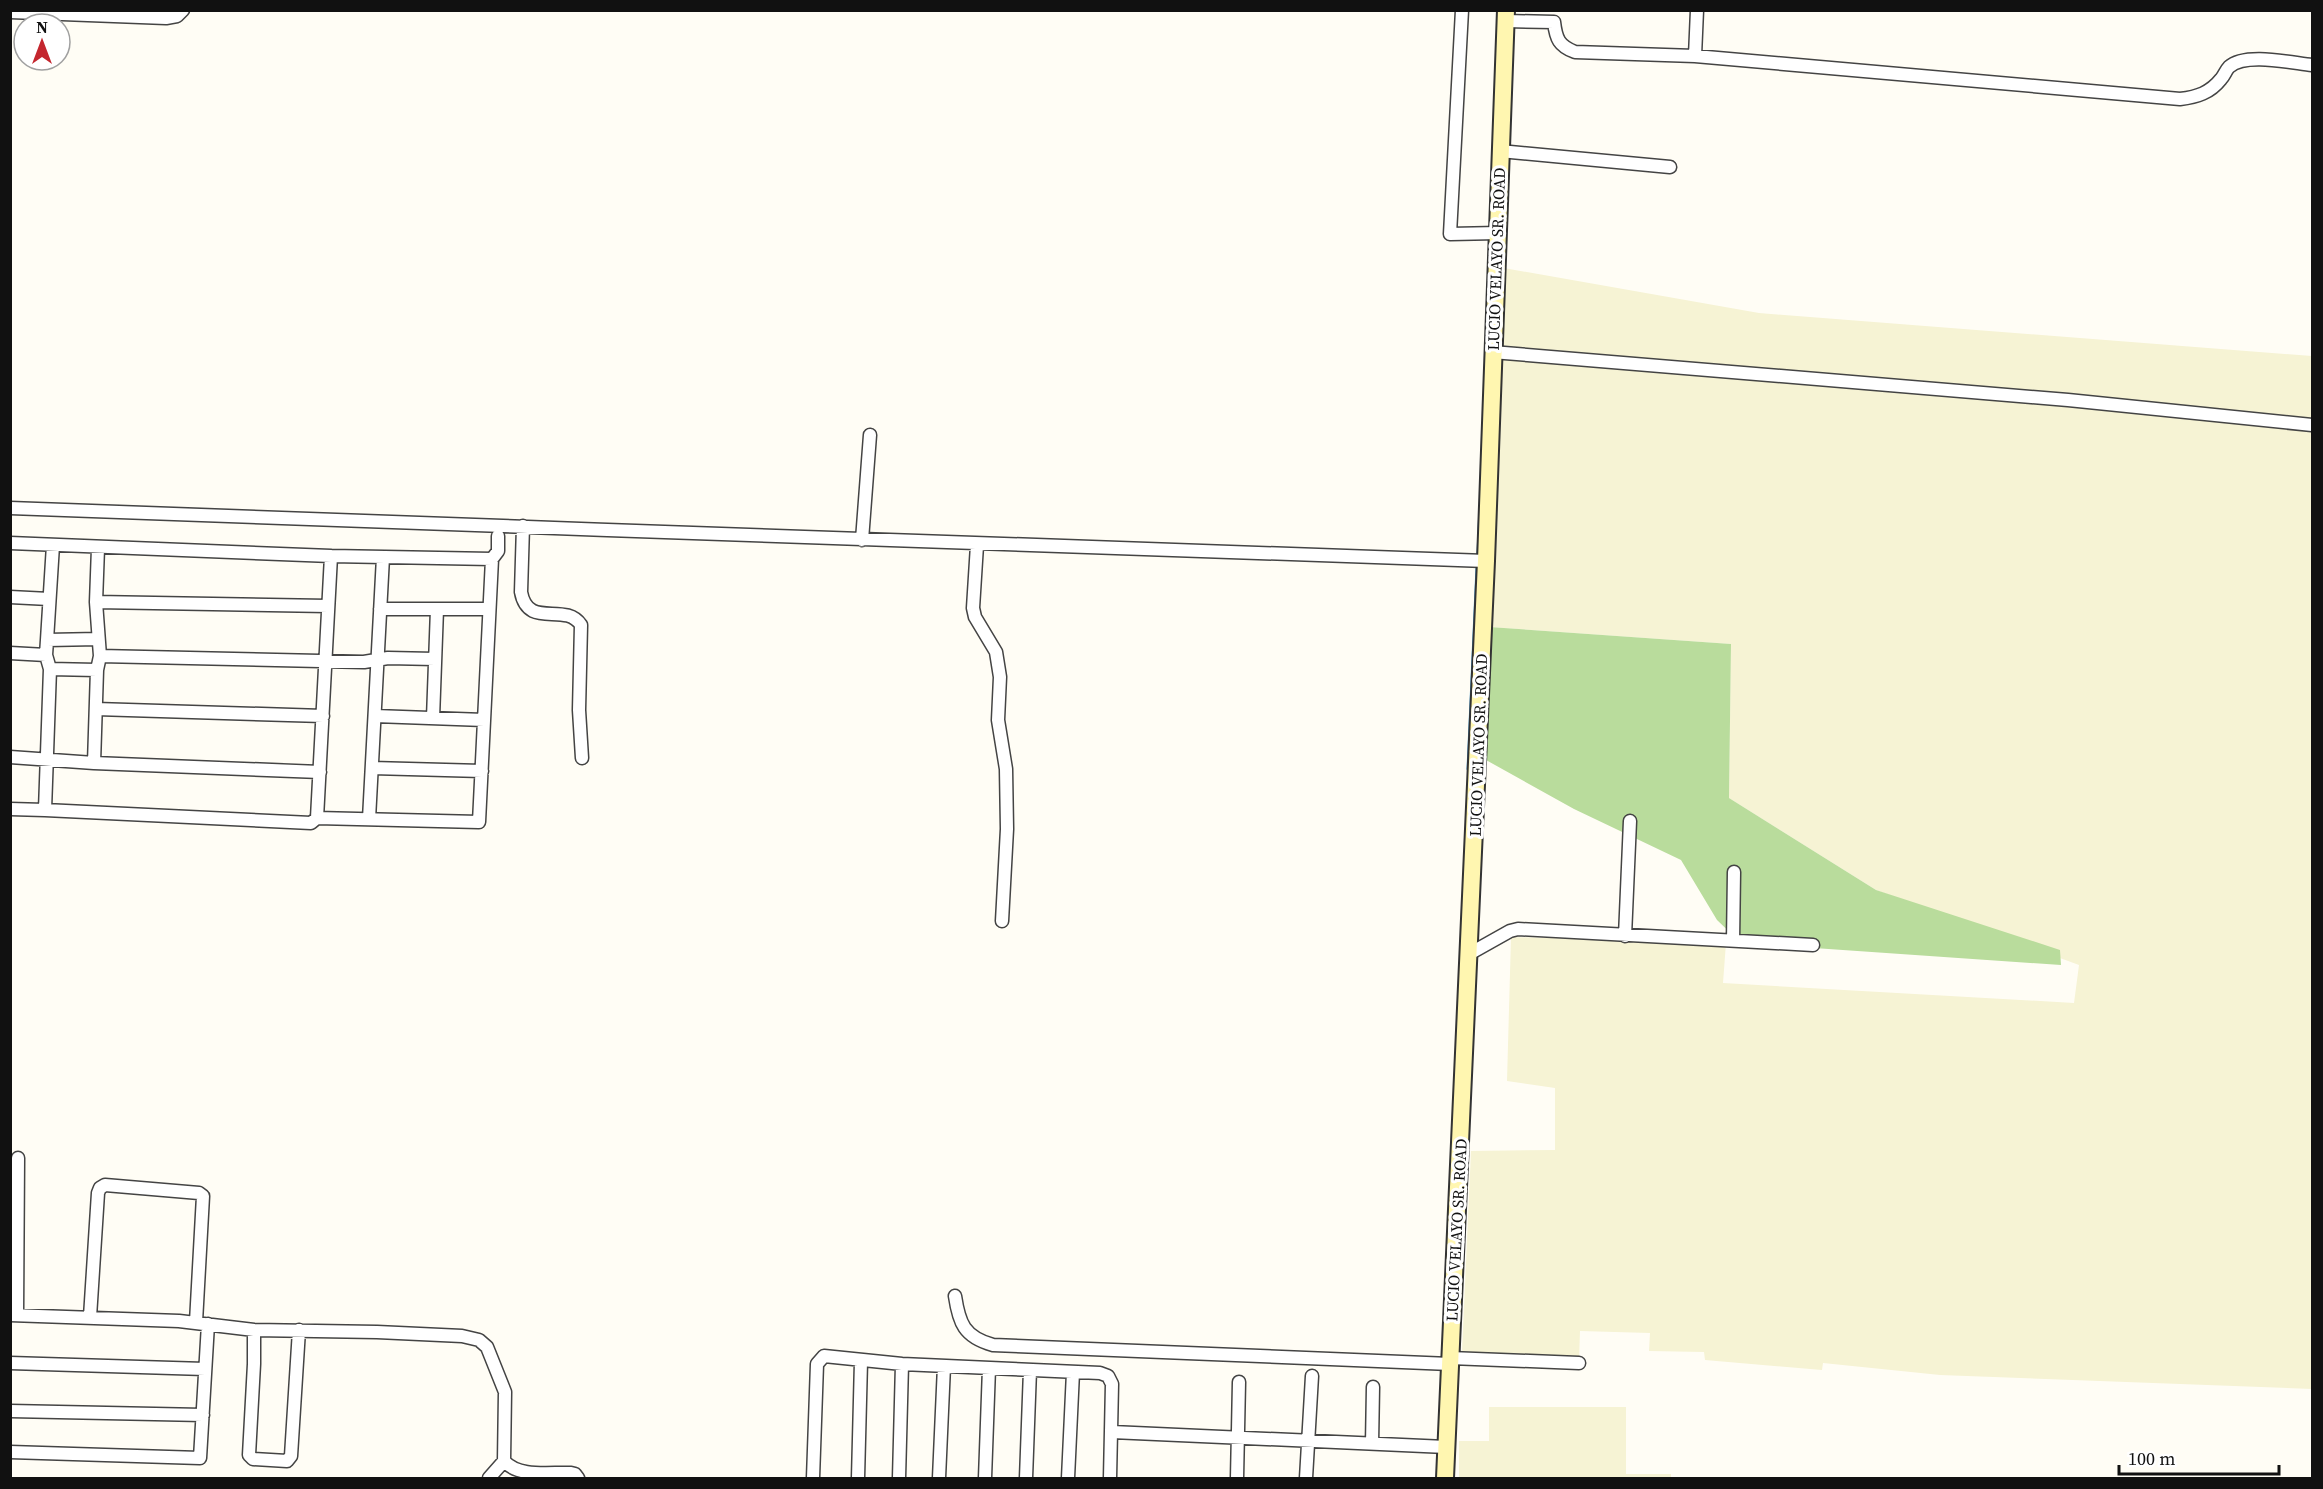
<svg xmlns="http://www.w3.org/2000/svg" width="2323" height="1489" viewBox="0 0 2323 1489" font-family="'Source Serif 4',serif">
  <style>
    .farmland { fill: #f6f3d4 }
    .forest { fill: #b9dc9c }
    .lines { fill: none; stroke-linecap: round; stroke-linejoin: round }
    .stream { stroke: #3f96cf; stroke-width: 3 }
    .street-casing { stroke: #444; stroke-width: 15 }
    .secondary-casing { stroke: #333; stroke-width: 20 }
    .street { stroke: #fff; stroke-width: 12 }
    .secondary { stroke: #fff6b0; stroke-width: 16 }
    .labels { text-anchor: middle; stroke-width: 6; stroke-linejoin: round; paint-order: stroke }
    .street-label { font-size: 16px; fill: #111; stroke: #fff }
  </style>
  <rect width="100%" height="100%" fill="#fffdf5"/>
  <path class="farmland" d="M1498 267 1759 313 2312 356V1389L1940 1375 1823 1363 1822 1370 1705 1360 1704 1352 1649 1351 1650 1333 1580 1331 1579 1361 1462 1352 1471 1151 1555 1150V1088L1507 1081 1511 937 1726 943 1723 983 2074 1003 2079 965 1876 890 1729 798 1731 644 1489 627Z
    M1489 1407H1626V1474H1671V1478H1459V1441H1489Z"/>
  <path class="forest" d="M1489 627 1731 644 1729 798 1876 890 2060 950 2061 965 1741 943 1717 920 1681 860 1574 809 1486 760Z"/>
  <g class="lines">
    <path class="stream" d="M1478 553 1480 508
      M1468 769 1477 567"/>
    <g class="street-casing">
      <path id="street" d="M1462 10 1450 234 1498 233
        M10 12 166 18 177 16 183 10
        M1506 21 1554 22C1556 39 1559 46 1575 52L1695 56 2180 99C2197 97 2210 93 2221 79 2224 76 2226 70 2229 67 2245 52 2292 63 2312 65
        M1695 56 1697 10
        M1500 151 1670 167
        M1492 352 2068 400 2312 425
        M10 508C502 525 994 546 1486 561
        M523 526 521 592C528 630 565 601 581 625L579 710 582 758
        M862 540 870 435
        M10 543 331 556 492 559
        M977 545 973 608 975 617 996 652 1000 677 998 720 1006 769 1007 829 1002 921
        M10 597 49 599
        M96 602 328 606
        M380 609H489
        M47 640 53 545
        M10 653 46 655
        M100 656 364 662 388 658 435 659
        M50 669 45 810 311 823 317 818 479 822 492 559 498 551V536
        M97 670 50 669 46 655 47 640 98 639
        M96 709 323 716
        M375 716 484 720
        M433 718 437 609
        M10 757 94 763 320 772
        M94 763 97 670 100 656 96 602 98 548
        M372 768 482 771
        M10 809 45 810
        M317 818 331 556
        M369 819 383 557
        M1625 936 1630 821
        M1733 941 1734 872
        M1469 954 1510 931 1518 929 1813 945
        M955 1296C959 1323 964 1337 993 1345L1450 1364
        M10 1315 179 1321 254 1330 377 1332 462 1336 479 1340 487 1347 505 1392 504 1461C519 1478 550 1472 571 1473L575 1474 578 1478
        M17 1315 18 1158
        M90 1317 98 1193 100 1188 105 1185 199 1193 203 1196 196 1322
        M254 1330V1364L249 1455 253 1459 287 1461 291 1456 299 1330
        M1450 1358 1579 1363
        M10 1363 205 1369
        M10 1411 203 1415
        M1112 1432 1446 1447
        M1372 1444 1373 1387
        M10 1452 200 1458 208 1324
        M489 1478 504 1461
        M813 1478 817 1364 824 1356 902 1364 1100 1373 1108 1376 1112 1384 1110 1478
        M858 1478 861 1361
        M899 1478 902 1364
        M939 1478 944 1366
        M985 1478 989 1368
        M1026 1478 1030 1370
        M1068 1478 1073 1372
        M1237 1478 1239 1382
        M1306 1478 1312 1376"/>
    </g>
    <g class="secondary-casing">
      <path id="secondary" d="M1445 1478 1486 561 1506 10"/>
    </g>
    <use href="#street" class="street"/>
    <use href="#secondary" class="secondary"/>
  </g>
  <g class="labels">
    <g class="street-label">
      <text transform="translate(1496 259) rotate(-88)" y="6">LUCIO VELAYO SR. ROAD</text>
      <text transform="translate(1478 745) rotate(-88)" y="6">LUCIO VELAYO SR. ROAD</text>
      <text transform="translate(1456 1230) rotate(-87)" y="6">LUCIO VELAYO SR. ROAD</text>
    </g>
  </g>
  <rect width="2323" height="1489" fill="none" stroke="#111111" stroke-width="24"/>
  <g transform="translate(42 42)"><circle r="28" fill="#ffffff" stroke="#a0a0a0" stroke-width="1.5"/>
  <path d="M0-4.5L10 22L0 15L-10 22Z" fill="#c4262e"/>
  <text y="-9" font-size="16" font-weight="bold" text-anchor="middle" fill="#111111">N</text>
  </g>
  <path d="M2119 1465v9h160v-9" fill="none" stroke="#111111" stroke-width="3"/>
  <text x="2128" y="1465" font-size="18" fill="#111111" stroke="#ffffff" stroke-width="4.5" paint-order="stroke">100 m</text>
</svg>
